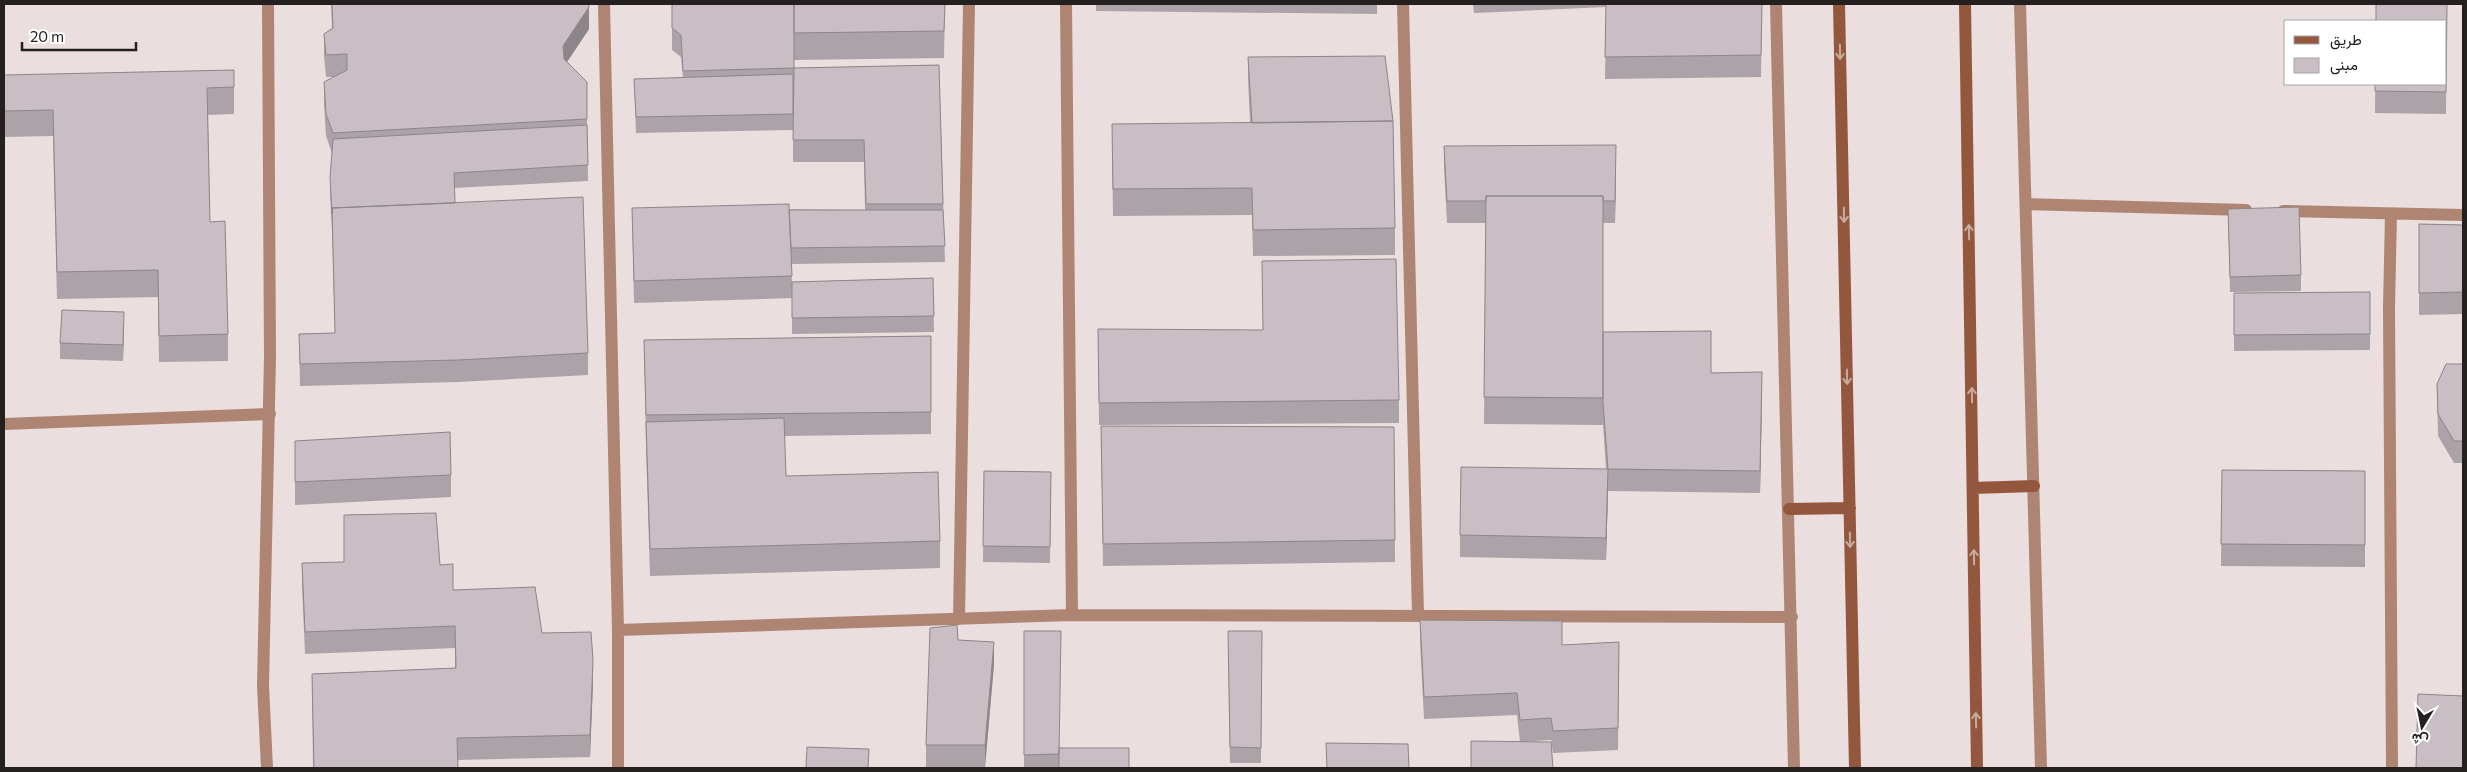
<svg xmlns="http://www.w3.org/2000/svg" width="2467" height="772" viewBox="0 0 2467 772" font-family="Commissioner,Vazirmatn,sans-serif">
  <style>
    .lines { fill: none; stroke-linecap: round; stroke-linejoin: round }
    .minor { stroke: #ae8573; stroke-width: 12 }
    .secondary { stroke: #92573d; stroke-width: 12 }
    .wall { fill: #aca3a9 }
    .shaded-wall { fill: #8c8589 }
    .building { fill: #c8bec4; stroke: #8c8589 }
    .oneway { stroke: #c8ab9e }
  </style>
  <rect width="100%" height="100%" fill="#eadedf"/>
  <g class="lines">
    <path class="minor" d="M604 4 618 630V768
      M1066 4 1072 615
      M1403 4 1418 615
      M1776 4 1794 768
      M2020 4 2041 768
      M2026 204 2246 210
      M2283 211 2463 215
      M2391 214 2389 308 2392 768
      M4 424 270 414
      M959 619 969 4
      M618 630 1072 615 1792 617
      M267 768 263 685 270 357 268 4"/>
    <path class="secondary" d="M1839 4 1855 768
      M1965 4 1977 768
      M1973 488 2034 486
      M1789 509 1850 508"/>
  </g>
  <path class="wall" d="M331 4H589V29L567 62 587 119 588 181 454 188 455 203 588 353V375L458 382 300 386 299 334 335 333 332 230 330 194 332 153 326 136 324 104V82L334 77H326L324 56V34L332 28Z
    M672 4H945L944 58 794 60V68L939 65 945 262 791 264 792 282 933 278 934 332 792 334V298L634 303 632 208 865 210 864 162H793V130L636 133 634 79 683 78 681 57 672 50Z
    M1096 4H1377V14L1096 11Z
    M1473 4H1762L1761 77 1605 79 1606 7 1474 13Z
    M2125 4H2157L2156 5Z
    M2376 4H2463L2447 5 2446 114 2375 113Z
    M1248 57 1395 228V255L1253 256 1252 215 1113 216 1112 150 1250 123 1248 79Z
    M4 75 234 87V114L208 115 210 222 228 334V361L159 362 158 297 57 299 53 136 4 137Z
    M1444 146 1616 167 1615 223H1603V332L1711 373 1762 394 1760 493 1608 491 1606 560 1460 557V535L1606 469 1603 424V425L1484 424 1486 223H1447L1444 168Z
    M2228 209 2301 275V291L2230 292Z
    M2419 224 2463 225V314L2419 315Z
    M2370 292V350L2234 351V293Z
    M124 328 123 361 60 359V343Z
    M1098 329 1399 400V423L1099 425Z
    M931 336V434L784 436 786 476 940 541V568L650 576 646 448 644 340Z
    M2463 364V463H2454L2438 436 2437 384Z
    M1101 426 1394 427 1395 562 1103 566Z
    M295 441 451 475V497L295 505Z
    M2222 470 2365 471V567L2221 566Z
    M984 471 1051 472 1050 563 983 562Z
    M302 563 440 565 453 590 542 633 593 682 590 757 458 760V768H313L312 674 455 668V648L305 654 302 585Z
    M1420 620 1562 645 1619 642 1618 750 1553 753 1551 740 1520 742 1517 715 1424 719 1420 642Z
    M1024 631 1060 748 1129 768H1024Z
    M1262 631 1261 763H1230L1228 647Z
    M958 640 994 664 985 767H926V745Z"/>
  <path class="shaded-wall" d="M589 7V29L563 68V46Z
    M1616 145V167L1615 223V201Z
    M124 312V328L123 361V345Z
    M1762 372V394L1760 493V471Z
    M1608 469V491L1606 560V538Z
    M994 642V664L985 767V745Z
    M593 660V682L590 757V735Z"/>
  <path class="building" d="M332 4H589V7L563 46 564 59 587 82V119L333 133 326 114 324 82 347 70V54L326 55 324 34 333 28Z
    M672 4H794V68L683 71 681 35 672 28Z
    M794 4H945L944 31 794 33Z
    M1606 4H1762L1761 55 1605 57Z
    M2376 4H2447L2446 92 2375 91V84H2446V21H2376Z
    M1385 56 1393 121 1252 123 1248 57Z
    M939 65 943 204H866L864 140H793L794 68Z
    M234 70V87L207 88 210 222 225 221 228 334 159 336 158 270 57 272 53 110 4 111V75Z
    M793 74V114L636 117 634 79Z
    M1393 121 1395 228 1253 230 1252 188 1113 189 1112 124Z
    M587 125 588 165 454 173 455 203 332 208V214L330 178 333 139Z
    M1616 145 1615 201H1603V196H1486V201H1447L1444 146Z
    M1486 196H1603V398L1484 397Z
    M583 197 588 353 458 360 300 364 299 334 335 333 332 208Z
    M789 204 792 276 634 281 632 208Z
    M2299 207 2301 275 2230 277 2228 209Z
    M789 210H943L945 246 791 248Z
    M2419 224 2463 225V292L2419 293Z
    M1396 259 1399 400 1099 403 1098 329 1263 330 1262 261Z
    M933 278 934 316 792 318V282Z
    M2370 292V334L2234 335V293Z
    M62 310 124 312 123 345 60 343Z
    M1711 331V373L1762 372 1760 471 1608 469 1606 538 1460 535 1461 467 1608 469 1603 402V332Z
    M931 336V412L646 415 644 340Z
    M2446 364H2463V441H2454L2438 414 2437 384Z
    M784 418 786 476 938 472 940 541 650 549 646 422Z
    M1101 426 1394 427 1395 540 1103 544Z
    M450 432 451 475 295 482V441Z
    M2222 470 2365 471V545L2221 544Z
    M984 471 1051 472 1050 547 983 546Z
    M436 513 440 565 453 564V590L535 587 542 633 591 632 593 660 590 735 457 738 458 768H314L312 674 456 668 455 626 305 632 302 563 344 562V515Z
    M1420 620 1562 621V645L1619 642 1618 728 1553 731 1551 718 1520 720 1517 693 1424 697Z
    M957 625 958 640 994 642 985 745H926L930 628Z
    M1024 631H1061L1059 754 1024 755Z
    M1228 631H1262L1261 748 1230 747Z
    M2418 694 2463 696V768H2416Z
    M1471 741 1551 742 1553 768H1471Z
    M1326 743 1408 744 1409 768H1327Z
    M807 747 869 749 868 768H806Z
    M1059 748H1129V768H1059Z"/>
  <defs><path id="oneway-shaft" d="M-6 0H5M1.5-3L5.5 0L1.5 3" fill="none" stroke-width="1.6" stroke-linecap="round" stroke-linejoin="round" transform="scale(1.25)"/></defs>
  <g class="oneway">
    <use href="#oneway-shaft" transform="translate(1840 52) rotate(89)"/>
    <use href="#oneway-shaft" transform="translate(1844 215) rotate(89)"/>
    <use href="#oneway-shaft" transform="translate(1969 232) rotate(-91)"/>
    <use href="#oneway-shaft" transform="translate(1847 377) rotate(89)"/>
    <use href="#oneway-shaft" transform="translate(1972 395) rotate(-91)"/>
    <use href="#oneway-shaft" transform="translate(1850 540) rotate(89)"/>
    <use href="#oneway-shaft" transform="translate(1974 557) rotate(-91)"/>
    <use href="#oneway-shaft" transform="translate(1976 720) rotate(-91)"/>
  </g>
  <rect width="2467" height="772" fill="none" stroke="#242020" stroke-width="10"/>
  <rect x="2284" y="20" width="162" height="65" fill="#ffffff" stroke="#a7a6a6"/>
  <rect x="2294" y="36" width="25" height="8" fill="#92573d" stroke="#a7a6a6"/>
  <text x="2330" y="45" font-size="15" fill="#242020">طريق</text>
  <rect x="2294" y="58" width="25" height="15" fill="#c8bec4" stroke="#a7a6a6"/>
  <text x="2330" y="70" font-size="15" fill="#242020">مبنى</text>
  <g transform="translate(2422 727) rotate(190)" stroke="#ffffff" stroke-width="4" paint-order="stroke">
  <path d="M0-4L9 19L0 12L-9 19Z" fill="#242020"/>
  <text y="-8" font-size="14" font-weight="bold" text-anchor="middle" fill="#242020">ش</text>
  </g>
  <path d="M22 42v8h114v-8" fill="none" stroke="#242020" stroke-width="2.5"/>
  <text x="30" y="42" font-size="15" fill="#242020" stroke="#ffffff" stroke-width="4" paint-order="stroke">20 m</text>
</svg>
